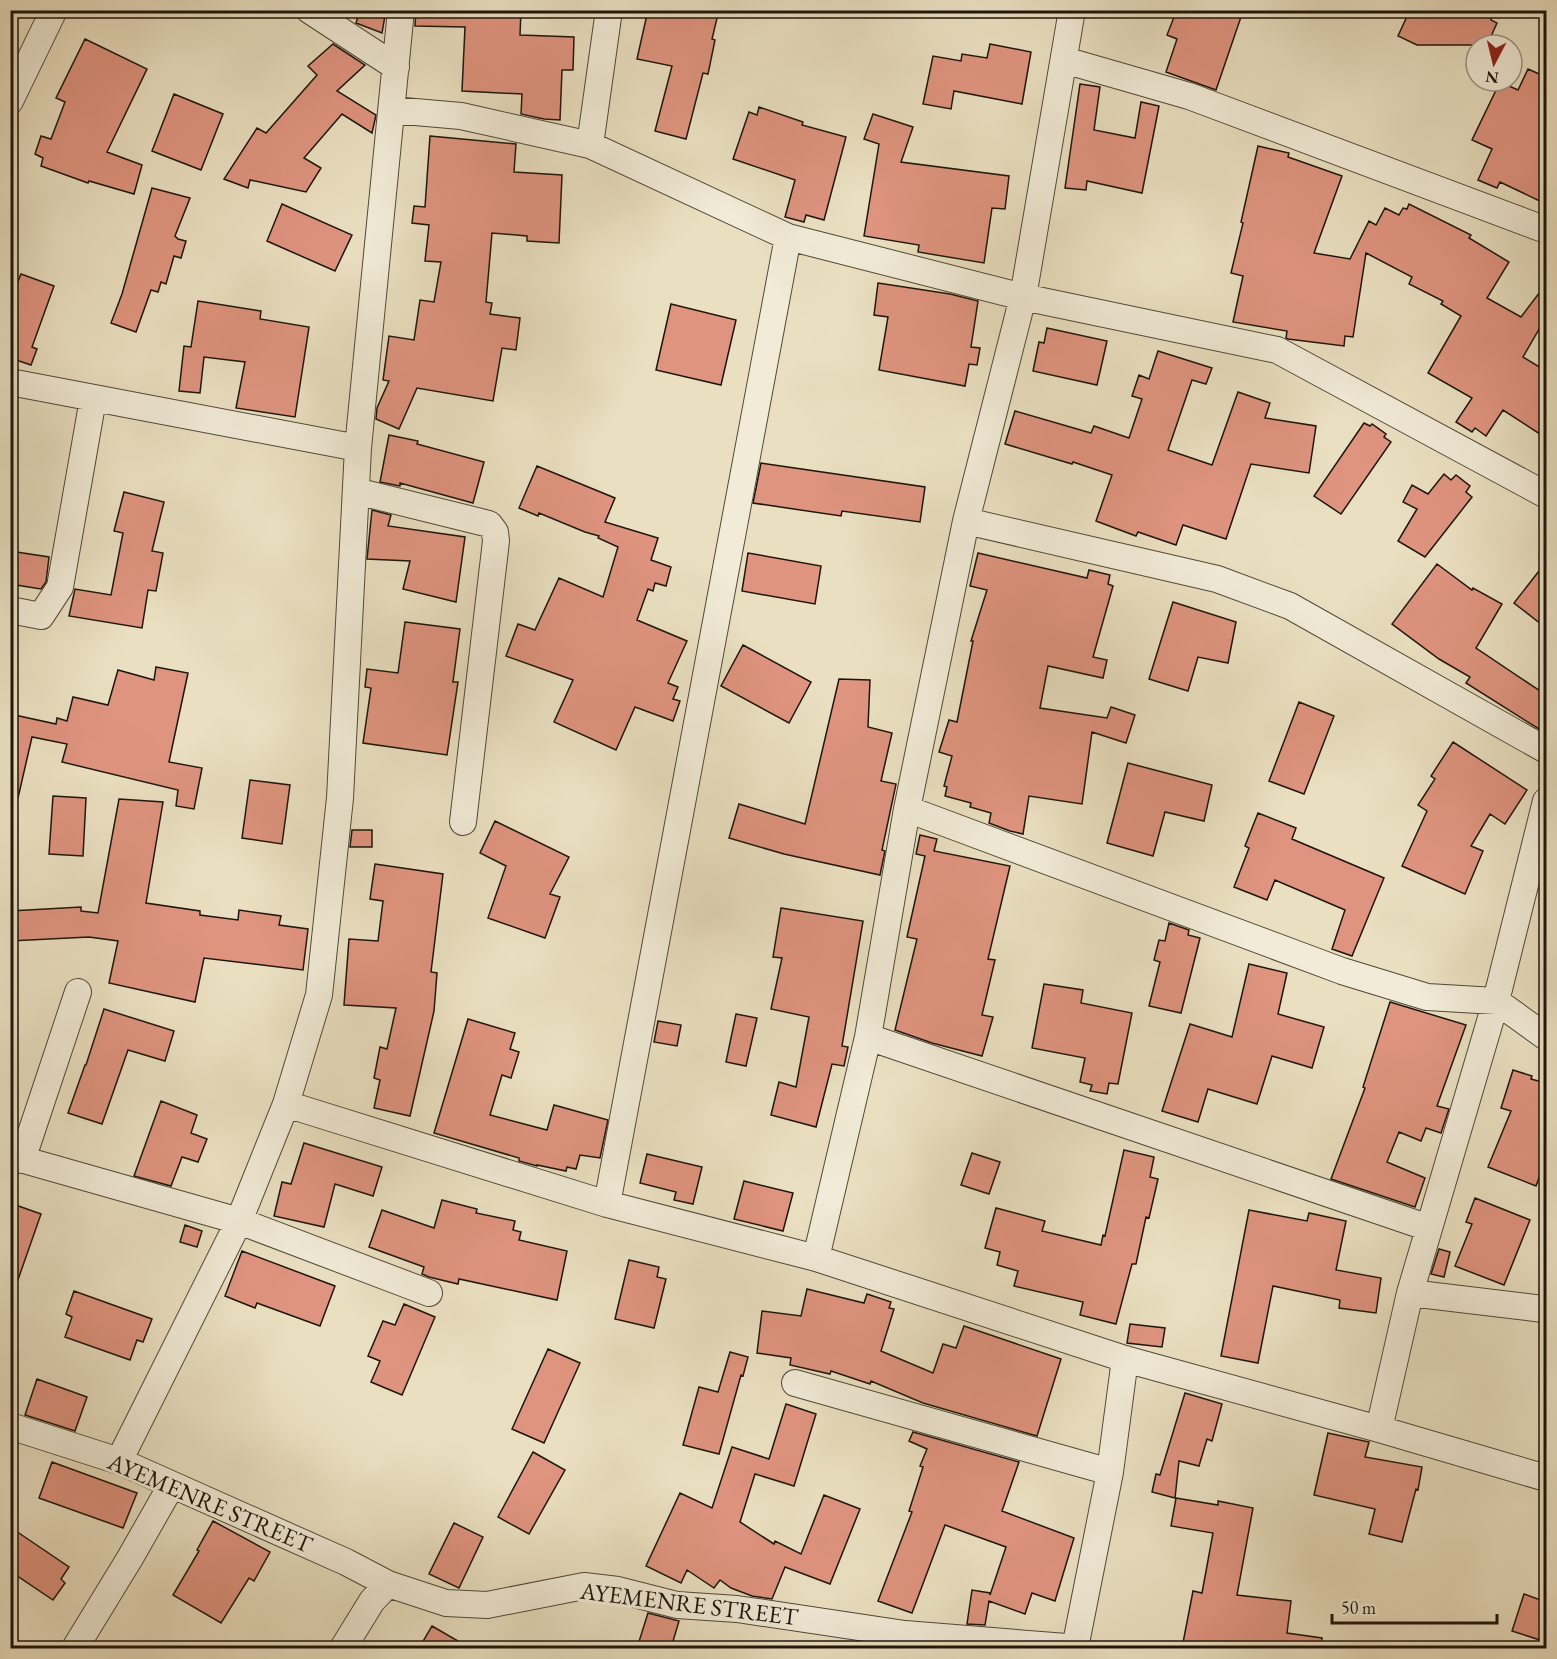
<svg xmlns="http://www.w3.org/2000/svg" width="1557" height="1659" viewBox="0 0 1557 1659" font-family="'EB Garamond',serif">
  <style>
    .building { fill: #df947f; stroke: #1d150c; stroke-width: 1.5 }
    .lines { fill: none; stroke-linecap: round; stroke-linejoin: round }
    .minor-casing { stroke: #504839; stroke-width: 28 }
    .minor { stroke: #f1ebd7; stroke-width: 26 }
    .labels { text-anchor: middle; stroke-width: 6; stroke-linejoin: round; paint-order: stroke }
    .street-label { font-size: 24px; fill: #1d150c; stroke: #f1ebd7 }
  </style>
  <rect width="100%" height="100%" fill="#eae0c1"/>
  <filter id="stains"><feTurbulence type="fractalNoise" baseFrequency=".00333" numOctaves="4"/><feColorMatrix values="0 0 0 0 .2 0 0 0 0 .09 0 0 0 0 .02 0 0 0 .5 -.17"/></filter>
  <radialGradient id="worn" r=".72"><stop offset=".6" stop-color="#630" stop-opacity="0"/><stop offset="1" stop-color="#630" stop-opacity=".3"/></radialGradient>
  <path class="building" d="M360 10H386L382 33 356 23Z
    M416 10H521L520 35 574 37 573 70H562L560 120 544 119 521 114 522 94 462 91 465 27 415 26Z
    M648 10H719L712 39 715 40 708 74 703 73 686 139 655 131 672 66 637 59Z
    M1188 10H1232L1242 14 1216 90 1166 72 1177 39 1167 35 1176 12 1186 16Z
    M1410 10H1495L1491 20 1497 23 1487 45H1417L1398 36Z
    M85 39 147 69 107 152 142 165 134 194 89 181 88 183 41 166 43 158 35 154 41 136 51 139 65 102 56 98Z
    M333 44 365 65 337 91 376 115 372 133 342 114 304 158 321 168 306 192 250 180 248 188 224 179 257 128 266 133 317 75 308 66Z
    M990 44 1031 52 1022 104 954 91 951 109 923 104 933 56 961 61 962 54 987 58Z
    M1528 69 1546 77V204L1500 182 1497 188 1478 180 1492 149 1472 140 1500 82 1518 90Z
    M1080 84 1100 87 1094 130 1135 138 1141 102 1159 106 1142 193 1087 181 1086 190 1065 188Z
    M174 94 223 114 201 170 152 151Z
    M759 107 803 122 802 125 846 137 824 220 806 215 804 222 785 217 795 180 733 159 749 112 757 115Z
    M873 114 913 127 901 162 1009 176 1005 209 992 208 984 263 918 252 919 245 864 236 879 144 864 139Z
    M430 136 516 144 514 172 562 175 559 243 527 241V236L492 233 486 302 492 303 490 314 520 318 516 350 502 348 493 401 417 388 399 429 376 419 377 408 389 381 383 380 389 336 414 340 420 300 434 302 441 262 425 261 429 225 412 223 414 206 425 207Z
    M1258 146 1289 153 1288 157 1342 176 1314 253 1350 259 1369 221 1376 225 1385 208 1399 215 1403 208 1407 209 1409 204 1471 235 1469 238 1509 262 1487 298 1521 317 1546 284V317L1523 357 1546 371V438L1503 410 1486 436 1475 428 1472 432 1456 422 1472 398 1428 373 1461 316 1441 304 1443 301 1409 284 1412 277 1366 253 1353 337 1345 336 1344 346 1288 339 1286 338 1287 331 1233 322 1243 276 1231 273 1243 223 1241 222Z
    M152 188 190 198 175 236 178 239 186 241 181 258 174 256 166 284 161 282 158 292 151 290 136 332 111 323 122 294Z
    M282 204 352 235 335 271 267 241Z
    M21 274 54 286 32 347 37 349 31 365 10 358V301Z
    M878 283 950 294 978 301 971 347 980 348 977 365 969 364 965 386 879 370 888 317 874 315Z
    M198 301 261 311 260 319 309 327 295 417 236 408 245 362 204 357 200 393 179 391 184 346 191 347Z
    M671 304 736 320 721 385 656 370Z
    M1047 328 1107 341 1097 385 1033 371 1039 342 1044 343Z
    M1158 351 1212 368 1206 384 1192 380 1168 450 1212 465 1238 392 1270 403 1265 418 1316 426 1309 473 1251 464 1226 539 1183 525 1176 545 1138 532 1136 536 1096 521 1112 475 1073 462 1072 464 1005 444 1015 411 1091 433 1094 426 1129 438 1142 399 1132 396 1139 375 1149 379Z
    M1364 423 1370 426 1372 424 1386 434 1384 437 1391 442 1341 514 1314 496Z
    M389 435 418 441 417 444 484 462 473 503 400 483V486L380 482Z
    M761 463 925 487 920 522 842 511 841 516 753 503Z
    M537 466 615 498 605 522 658 538 651 560 671 567 666 586 655 583 653 591 648 589 637 620 687 641 668 683 678 687 673 699 680 701 673 721 635 707 616 750 554 722 573 680 506 656 518 624 535 630 559 578 603 597 618 547 598 538 599 536 585 532 539 513 538 516 519 508Z
    M1444 474 1451 480 1456 475 1470 486 1466 492 1472 497 1425 557 1398 541 1417 509 1403 502 1412 485 1428 494Z
    M124 492 164 502 152 551 163 553 156 591 148 590 142 628 69 616 75 589 111 595 123 533 114 531Z
    M372 510 391 515 388 526 465 537 456 602 403 589 410 561 367 559Z
    M10 551 49 557 46 582 41 589 10 584Z
    M748 553 821 566 815 604 742 591Z
    M978 553 1087 578 1089 570 1110 575 1108 584 1113 586 1093 657 1107 660 1103 678 1048 666 1040 708 1107 718 1111 707 1135 715 1126 743 1092 732 1082 804 1029 796 1023 834 1010 831 989 823 991 813 970 807 971 803 945 796 947 787 944 786 952 756 939 752 949 720 957 722 973 641H971L987 590 970 586Z
    M1546 562V628L1514 603Z
    M1437 564 1472 590 1473 588 1502 604 1476 648 1546 695V717L1539 729 1466 683 1470 677 1439 659 1392 624Z
    M1173 602 1236 622 1228 663 1198 657 1188 691 1149 679Z
    M405 622 460 629 453 682H458L447 755 363 743 371 688 365 687 367 669 398 673Z
    M743 645 811 682 789 723 721 686Z
    M156 667 188 673 169 762 202 768 194 809 176 806 178 790 62 762 67 744 32 737 18 798 10 797V714L56 724 57 718 67 721 73 697 108 705 118 670 154 680Z
    M839 679 870 680 868 727 892 733 881 781 896 784 882 850 885 851 880 875 784 854 729 838 739 804 805 824Z
    M1299 702 1334 716 1304 794 1269 781Z
    M1453 742 1527 790 1505 824 1490 814 1471 846 1483 851 1465 894 1402 866 1427 811 1418 805 1435 779 1431 776Z
    M1128 763 1212 785 1204 821 1165 812 1153 856 1107 843Z
    M250 780 290 785 282 844 242 838Z
    M53 796 86 798 83 856 49 854Z
    M119 799 163 802 146 903 200 911V915L238 920 239 910 281 916 279 925 308 929 303 970 204 958 195 1002 109 983 118 941 89 937 10 941V911L81 907V911L98 913Z
    M1258 813 1296 828 1292 839 1384 878 1352 956 1332 949 1345 910 1275 880 1267 900 1234 887 1249 848 1245 846Z
    M495 821 569 857 550 894 560 897 545 938 488 918 506 866 480 853Z
    M352 830H372V847H350Z
    M920 835 937 839 934 851 1010 866 988 959 995 960 982 1015 993 1017 982 1056 932 1043 895 1030 917 939 907 937 925 856 916 854Z
    M375 864 443 874 431 972 437 973 434 1011 410 1116 374 1108 380 1080 374 1078 380 1047 387 1049 396 1008 344 1005 349 939 378 941 383 901 370 899Z
    M781 908 863 921 842 1046 848 1047 844 1066 832 1064 816 1127 771 1115 779 1082 796 1087 809 1017 771 1009 782 958 773 957Z
    M1169 923 1189 930 1188 935 1200 938 1181 1013 1149 1006 1160 962 1154 960 1159 940 1165 941Z
    M1249 964 1287 973 1278 1014 1324 1027 1312 1068 1272 1056 1257 1104 1208 1089 1198 1122 1162 1111 1190 1024 1232 1037Z
    M1044 984 1083 990 1081 1003 1132 1013 1118 1084 1109 1083 1107 1094 1090 1091 1092 1085 1080 1082 1085 1058 1032 1048Z
    M1390 1002 1466 1025 1437 1106 1449 1109 1441 1133 1426 1128 1421 1141 1399 1132 1387 1162 1425 1178 1415 1207 1331 1179 1365 1088 1363 1087Z
    M104 1009 174 1031 165 1061 128 1050 102 1124 68 1113 85 1065H86Z
    M736 1014 757 1018 746 1066 726 1062Z
    M468 1019 515 1033 510 1049 519 1052 511 1078 502 1075 490 1115 547 1130 554 1105 608 1120 600 1158 580 1155 576 1169 567 1167 566 1171 537 1165V1166L519 1161V1158L434 1133Z
    M658 1021 681 1025 677 1046 654 1042Z
    M1513 1070 1532 1076 1531 1079 1546 1083V1159L1536 1186 1488 1167 1511 1111 1501 1108Z
    M161 1101 197 1115 191 1133 207 1139 198 1162 182 1157 171 1186 134 1176Z
    M304 1143 382 1167 373 1196 335 1184 324 1227 274 1216 282 1182 291 1184Z
    M1124 1150 1154 1157 1150 1177 1158 1179 1149 1218 1146 1217 1136 1264H1132L1116 1324 1080 1315 1083 1302 1014 1286 1018 1271 997 1265 1000 1252 985 1248 996 1208 1045 1221 1042 1231 1101 1245 1103 1235 1105 1236Z
    M972 1153 1000 1162 989 1194 961 1185Z
    M647 1154 702 1167 693 1204 674 1200 676 1192 640 1183Z
    M744 1181 793 1193 783 1231 734 1219Z
    M1475 1198 1530 1220 1504 1285 1455 1266 1472 1224 1466 1222Z
    M442 1200 477 1209 476 1213 515 1221 513 1230 521 1232 519 1240 567 1251 557 1300 459 1279 458 1284 429 1277 422 1274 424 1267 369 1247 382 1210 434 1228Z
    M10 1203 41 1214 13 1294H10Z
    M1249 1210 1307 1221 1309 1213 1346 1221 1336 1270 1381 1278 1376 1313 1339 1308 1340 1300 1273 1286 1258 1363 1221 1356Z
    M185 1225 202 1231 197 1247 180 1242Z
    M1439 1249 1450 1252 1444 1277 1431 1274Z
    M242 1251 335 1286 320 1326 257 1303 255 1308 225 1296Z
    M629 1260 659 1267 657 1277 666 1279 654 1328 615 1319Z
    M807 1289 864 1303 867 1294 891 1302 889 1308 894 1309 881 1351 933 1373 943 1344 956 1348 964 1326 1061 1359 1037 1436 923 1403 871 1381 870 1384 831 1371 830 1374 790 1365 791 1358 757 1353 762 1311 801 1316Z
    M74 1291 152 1319 143 1342 137 1340 130 1360 65 1337 72 1317 66 1314Z
    M404 1304 435 1317 402 1395 371 1382 380 1361 368 1356 383 1321 395 1325Z
    M1130 1324 1165 1328 1162 1347 1127 1343Z
    M548 1349 580 1363 544 1443 512 1429Z
    M730 1352 748 1357 743 1376 741 1375 719 1454 683 1445 699 1387 718 1392Z
    M37 1379 87 1397 75 1431 25 1415Z
    M1185 1393 1222 1404 1212 1441 1207 1439 1199 1466 1179 1461 1175 1498 1152 1492 1156 1474 1160 1475Z
    M786 1404 816 1414 794 1486 755 1474 740 1522 774 1544 775 1541 801 1554 824 1495 860 1509 830 1584 785 1567 772 1599 752 1596 731 1588 720 1580 714 1588 687 1570 681 1583 646 1566 680 1493 712 1508 732 1447 769 1459Z
    M913 1432 1019 1462 1002 1511 1074 1538 1055 1601 1032 1593 1025 1614 989 1601 985 1625 967 1624 972 1590 990 1593V1595L1006 1547 945 1525 912 1613 878 1601 912 1512 909 1511 923 1467 920 1466 927 1449 909 1441Z
    M1328 1433 1369 1442 1365 1457 1422 1467 1418 1490 1416 1489 1402 1542 1369 1534 1375 1509 1314 1495Z
    M533 1452 565 1470 529 1534 498 1517Z
    M52 1462 137 1493 123 1528 39 1498Z
    M1176 1498 1218 1505V1501L1253 1508 1237 1595 1291 1601 1287 1633 1322 1638 1321 1648H1182L1193 1591 1202 1593 1213 1533 1171 1526Z
    M213 1521 270 1552 254 1581 249 1578 221 1623 173 1595 199 1551 197 1550Z
    M454 1523 483 1537 459 1588 429 1574Z
    M10 1527 69 1567 61 1579 65 1583 53 1600 10 1571Z
    M1524 1594 1546 1602V1642L1512 1631Z
    M648 1613 679 1621 671 1648H637Z
    M432 1626 470 1648H419Z"/>
  <g class="lines">
    <g class="minor-casing">
      <path id="minor" d="M309 10 396 67
        M1064 60 1189 96 1546 230
        M10 101 54 10
        M392 110 461 116 590 145 788 237 1023 297 1277 350 1546 495
        M590 145 609 10
        M10 382 358 448
        M356 491 489 524 495 532 496 541 463 822
        M966 521 1217 579 1290 606 1546 750
        M10 610 41 616 60 587 93 399
        M907 809 1342 971 1427 997 1496 1001 1546 1037
        M868 1037 1429 1228
        M286 1104 607 1204 816 1258 1125 1359 1379 1429 1546 1478
        M10 1156 239 1221 429 1293
        M22 1160 78 992
        M607 1204 788 237
        M816 1258 868 1037 907 809 966 521 1023 297 1072 10
        M1410 1293 1543 1309
        M795 1383 1110 1472
        M10 1426 119 1461 346 1562 388 1584 446 1603 487 1605 584 1586 618 1590 677 1605 737 1609 905 1634 1079 1648
        M1379 1429 1410 1293 1496 1001 1546 801
        M119 1461 239 1221 286 1104 319 995 340 798 358 448 401 10
        M75 1648 130 1558 171 1486
        M343 1648 372 1601 388 1584
        M1075 1648 1110 1472 1125 1359"/>
    </g>
    <use href="#minor" class="minor"/>
  </g>
  <g class="labels">
    <g class="street-label">
      <text transform="translate(210 1503) rotate(23)" y="8">AYEMENRE STREET</text>
      <text transform="translate(689 1604) rotate(7)" y="8">AYEMENRE STREET</text>
    </g>
  </g>
  <rect width="1557" height="1659" fill="none" stroke="#eae0c1" stroke-width="36"/>
  <rect x="12" y="12" width="1533" height="1635" fill="none" stroke="#1d150c" stroke-width="3"/>
  <rect x="18" y="18" width="1521" height="1623" fill="none" stroke="#1d150c" stroke-width="1.5"/>
  <g transform="translate(1494 63) rotate(187)"><circle r="28" fill="#f1ebd7" stroke="#9c9586" stroke-width="1.5"/>
  <path d="M0-4.5L10 22L0 15L-10 22Z" fill="#8f2418"/>
  <text y="-9" font-size="16" font-weight="bold" text-anchor="middle" fill="#1d150c">N</text>
  </g>
  <path d="M1332 1614v9h165v-9" fill="none" stroke="#1d150c" stroke-width="3"/>
  <text x="1341" y="1614" font-size="18" fill="#1d150c" stroke="#f1ebd7" stroke-width="4.5" paint-order="stroke">50 m</text>
  <rect width="100%" height="100%" filter="url(#stains)"/>
  <rect width="100%" height="100%" fill="url(#worn)"/>
</svg>
